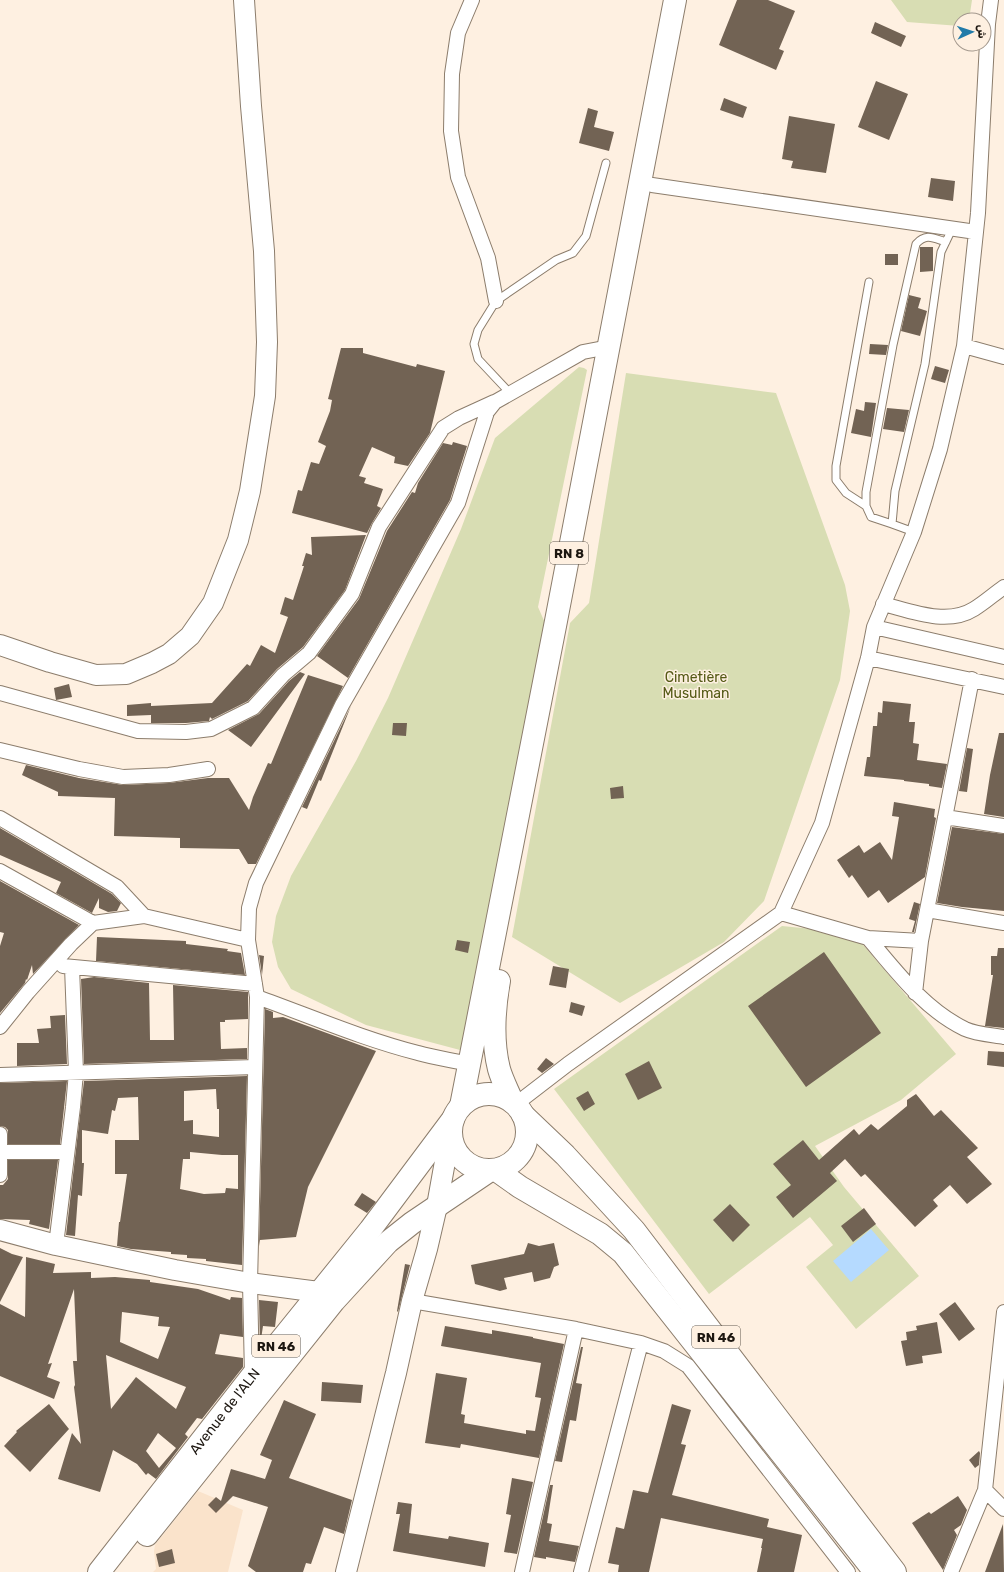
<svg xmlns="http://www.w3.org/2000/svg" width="1004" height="1572" viewBox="0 0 1004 1572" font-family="Rubik,Vazirmatn,sans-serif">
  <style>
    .built { fill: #fae3cb }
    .green { fill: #d8ddb3 }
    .water { fill: #b5daff }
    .building { fill: #726354; fill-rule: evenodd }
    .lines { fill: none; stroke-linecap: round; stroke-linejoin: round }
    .lane-casing { stroke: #8c7d6c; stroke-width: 9 }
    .street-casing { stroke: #8c7d6c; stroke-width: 16 }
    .secondary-casing { stroke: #8c7d6c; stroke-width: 22 }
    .primary-casing { stroke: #8c7d6c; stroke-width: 24 }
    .highway-casing { stroke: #8c7d6c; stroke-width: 24 }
    .lane { stroke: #fff; stroke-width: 7 }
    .street { stroke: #fff; stroke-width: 14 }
    .secondary { stroke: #fff; stroke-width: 20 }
    .primary { stroke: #fff; stroke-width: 22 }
    .highway { stroke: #fff; stroke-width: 22 }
    .labels { text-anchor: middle; stroke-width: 3; stroke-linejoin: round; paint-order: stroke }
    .shield { fill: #fef0e1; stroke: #60584f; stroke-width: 1 }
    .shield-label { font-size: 13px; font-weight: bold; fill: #1d1711 }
    .park-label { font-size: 14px; fill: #555a16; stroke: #fef0e1 }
    .street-label { font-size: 14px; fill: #1d1711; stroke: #fef0e1 }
  </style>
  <rect width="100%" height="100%" fill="#fef0e1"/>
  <path class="built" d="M198 1491 243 1510 228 1572H153L156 1569 154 1551 155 1545Z"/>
  <path class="green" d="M891 0H972L969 20H960V26L907 22Z
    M579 367 584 368 587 370 538 607 549 632 465 1040 460 1050 366 1025 291 989 278 967 272 942 276 916 291 876 356 761 388 698 461 529 495 438Z
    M626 373 776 393 845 585 850 611 840 680 764 901 724 942 620 1003 512 937 570 623 589 603Z
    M782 926 853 933 956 1054 901 1100 815 1146 844 1187 919 1276 856 1329 806 1267 833 1245 810 1217 709 1294 554 1089Z"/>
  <path class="water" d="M871 1229 889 1250 851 1282 833 1261Z"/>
  <path class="building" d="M737 0H768L795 11 779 49 784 51 776 70 719 45Z
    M875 22 906 36 901 47 871 33Z
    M876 81 908 94 889 140 858 127Z
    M724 98 747 107 743 118 720 110Z
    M588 108 598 111 594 127 614 132 609 151 579 143Z
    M789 116 835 124 826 173 791 168 793 161 782 159Z
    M931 178 955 181 953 201 928 197Z
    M920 247H933V271L920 272Z
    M885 254H898V265H885Z
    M909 295 921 298 918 308 927 311 920 336 901 331Z
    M870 344 888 345 886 355 869 354Z
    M341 348H363V353L416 367 417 364 445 371 430 433 408 466 394 463 395 457 372 447 359 476 366 478 364 483 383 489 377 506 381 508 372 523 367 533 292 513 298 490 302 491 311 462 319 464 326 446 318 442 330 411 332 400 328 399Z
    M935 366 949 370 945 383 931 379Z
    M865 402 876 403 871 437 851 433 856 409 864 411Z
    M887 408 909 410 904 432 883 429Z
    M453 442 467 446 450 500 348 678 317 656 359 599 387 531 412 492 415 493 418 483 443 443 452 445Z
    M366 535 345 590 303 647 277 669 248 701 212 719 210 717 209 721 186 723H151V715L127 716V705L151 703V706L212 703 247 664 250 666 261 645 275 653 288 617 280 614 285 597 293 600 304 566H302L306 553 312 555 311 537Z
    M300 672 305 674 251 747 228 730 259 714 289 681Z
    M308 675 343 686 256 864H248L239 849 180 848V838L114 836 115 798 58 796V792L22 775 26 765 79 778 123 785 169 783 208 778H229L249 810 253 797 268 763 271 764Z
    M69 684 72 697 56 700 54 688Z
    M883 701 911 704 909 722H915L913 743 919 744 917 760 947 764 942 788 929 786V784L904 781V780L864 776 867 757H870L873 726H877L878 712 882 713Z
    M351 706 321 781 319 780 307 809 302 807Z
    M393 723H407L406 736 392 735Z
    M999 733H1004V817L984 814 990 775Z
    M967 748 973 749 967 792 959 791Z
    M623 786 624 798 611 799 610 788Z
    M894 802 935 809 934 817 936 818 925 877 888 903 879 890 868 898 852 875 849 878 837 860 859 845 864 853 880 842 892 860 899 817 892 816Z
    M952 827 1004 834V911L962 907 937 903Z
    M0 828 112 894 121 903 117 911 108 912 99 908V898L92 913 56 893 61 882 0 855Z
    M0 881 79 925 33 974 32 965 27 980 26 979 25 983 0 1013V946L4 933 0 932Z
    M914 902 920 904 914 932H912L915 921 909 919Z
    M97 937 186 941V944L228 949 227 951 241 953 245 975 96 961Z
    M457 940 470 942 468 953 455 950Z
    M998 948H1004V1028L985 1026 993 975H991V956H997Z
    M824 952 881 1033 806 1087 748 1006Z
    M259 955 264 956 262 975Z
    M553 966 569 969 566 988 549 985Z
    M94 977 149 983 150 1040H174L173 985 248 992V1019L225 1020V1022H220L221 1049 247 1048V1059L84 1064 81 979Z
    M571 1002 585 1006 582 1016 569 1012Z
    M265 1009 273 1012V1018L283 1017 376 1051 308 1187 296 1237 260 1240 259 1246Z
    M65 1015 67 1064 17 1066V1043H39L37 1029 51 1028 50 1016Z
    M988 1051 1004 1052V1067L987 1065Z
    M546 1058 554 1064 542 1073 537 1069Z
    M649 1061 662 1088 638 1100 625 1074Z
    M247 1076 242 1265 206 1261V1259L187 1258V1255L171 1254V1252L131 1249 117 1246 119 1222H120L127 1174H115V1140H139L138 1097 118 1098 115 1111 112 1110 108 1134 82 1130V1163H84L82 1196 78 1195 75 1236 66 1235 84 1081ZM216 1089 217 1109H219V1137L193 1134V1120L184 1121V1091ZM190 1152 222 1155H238V1189L226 1188 225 1193 204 1194 180 1189 183 1159H190Z
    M67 1081 60 1144H8V1130L5 1127 0 1126V1083Z
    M588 1091 595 1104 584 1111 576 1098Z
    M916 1094 934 1116 941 1110 978 1148 967 1157 992 1184 967 1204 950 1185 933 1200 938 1206 915 1227 865 1174 861 1177 845 1159 830 1173 837 1181 793 1218 776 1197 791 1185 773 1164 803 1140 819 1160 854 1129 859 1135 871 1124 878 1130 907 1106V1100Z
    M8 1160H58L49 1229 29 1224 30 1220 0 1219V1185H3L8 1179Z
    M362 1193 376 1202 367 1213 354 1205Z
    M730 1204 750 1225 733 1242 713 1220Z
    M864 1208 876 1224 853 1242 841 1226Z
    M528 1243 539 1246 554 1243 559 1265 554 1267 550 1278 534 1282 532 1272 504 1278 507 1289 500 1291 475 1284 471 1265 524 1254Z
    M0 1248 12 1254 23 1257 0 1302Z
    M26 1257 55 1264 53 1273 91 1272V1278L115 1277 150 1280V1282L198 1289 230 1300 231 1297 242 1298 243 1337 220 1334 215 1354 243 1358V1367L202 1419 197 1418 185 1434 188 1437 156 1479 148 1473 146 1475 137 1464 113 1450 100 1492 58 1479 72 1433 81 1444 74 1387 75 1385 73 1361H77L74 1289 48 1364 52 1363 47 1377 60 1382 54 1399 0 1376V1304L25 1317ZM122 1312 159 1317 158 1326 170 1327 158 1359 120 1342ZM106 1355 186 1387 176 1409 136 1377 111 1409ZM158 1433 176 1448 159 1468 146 1451Z
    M405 1264 410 1265 398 1312 397 1311Z
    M259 1300 278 1302 275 1327 263 1326 260 1346Z
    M955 1302 975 1329 959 1341 939 1314Z
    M937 1322 942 1353 922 1356 923 1363 906 1366 901 1341 907 1340 906 1332 917 1330 916 1326Z
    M445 1326 492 1334V1330L533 1337V1338L564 1344 539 1458 461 1444 460 1448 425 1443 436 1373 467 1378 461 1414 465 1415 464 1423 526 1434V1430L535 1431 541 1398 535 1397 541 1363 441 1346Z
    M581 1347H583L576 1383 582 1384 576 1421 570 1420 562 1462 555 1461Z
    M322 1382 363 1385 361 1403 321 1401Z
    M284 1400 316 1414 289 1478 352 1500 344 1534 324 1527 311 1564 306 1563 303 1572H256L248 1566 268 1507 233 1496 216 1513 208 1505 216 1497 221 1501 231 1469 265 1479 272 1460 260 1455Z
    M49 1404 69 1429 30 1472 4 1446 17 1432 16 1431Z
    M672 1404 691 1410 681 1444 686 1445 672 1495 769 1519 767 1527 802 1535 794 1572H757L762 1548H761L763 1539 661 1518 649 1572H618L619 1565 608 1563 616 1527 624 1529 633 1490 648 1493Z
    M979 1451 980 1453 979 1465 975 1468 969 1460Z
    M512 1478 533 1482 517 1554 504 1552 511 1515 506 1514Z
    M550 1485H553L547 1523 552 1524 549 1541 579 1546 575 1562 546 1557V1559L534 1557Z
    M958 1496 967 1510 961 1525 954 1530 957 1535 943 1570 912 1523 929 1512 931 1514Z
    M398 1502 412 1504 409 1533 448 1539 449 1536 489 1543 485 1567 393 1551 400 1514H396Z
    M1003 1524 1004 1572H985Z
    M172 1549 175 1563 159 1567 156 1554Z"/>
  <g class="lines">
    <g class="lane-casing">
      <path id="lane" d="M510 393 478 359 474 344 478 330 496 301 556 260 573 253 586 236 606 163
        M866 506 846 493 836 480V466L869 282
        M892 524 871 517 866 506V492L893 345 916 244C926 233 933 238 946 242
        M914 532 892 524 895 491 925 364 941 252 952 229"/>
    </g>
    <g class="street-casing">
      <path id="street" d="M472 0 458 33 452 74 451 131 458 177 488 258 496 301
        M652 185 976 232
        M964 346 1004 357
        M883 604C911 611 947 626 974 609 984 603 994 594 1004 587
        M874 627 1004 657
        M868 658 1004 687
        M0 693 138 731 186 732 211 729 253 708 283 675 309 653 352 594 379 527 443 428 459 418 494 402
        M0 750 79 769 123 777 169 775 208 769
        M945 817 1004 826
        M0 818 117 887 144 916
        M0 871 93 923
        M927 910 1004 923
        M781 913 868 938 921 941
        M868 938C897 972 924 1009 965 1029 976 1034 992 1035 1004 1037
        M63 966 255 984
        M915 993 921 941 972 679
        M257 997C310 1016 363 1039 418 1053 435 1058 452 1060 469 1064
        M0 1027 28 992 71 944 93 923 144 916 248 940
        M0 1075 255 1067
        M516 1104 568 1064 781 913 822 823 868 658 874 627 914 532 940 449 964 346 978 213 988 24 991 0
        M0 1134V1175
        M0 1152H67
        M56 1245 73 1107 76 1072 72 967
        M412 1301 576 1329 641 1343 664 1351 688 1366 848 1572
        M252 1376 250 1283 257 997 248 940 249 908 256 883 342 705 458 503 487 412 495 402 583 352 609 347
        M985 1490 1004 1509
        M522 1572 576 1329
        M581 1572 641 1343
        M951 1572 985 1490 1004 1312"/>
    </g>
    <g class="secondary-casing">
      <path id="secondary" d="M0 645 50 662 96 675 126 674 152 663 169 654 190 636 213 603 238 540 250 491 265 396 267 342 264 251 251 106 244 0
        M0 1230 56 1245 175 1270 250 1283 319 1292 331 1300
        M346 1572 396 1373 412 1301 427 1249 437 1206 451 1128"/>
    </g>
    <g class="primary-casing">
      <g id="primary">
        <circle cx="489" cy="1132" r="38"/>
        <path d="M523 1115 565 1155 634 1230 895 1572"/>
        <path d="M496 1170 520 1187 600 1234 623 1253 875 1572"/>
        <path d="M147 1535 334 1301 388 1242 412 1223 489 1171"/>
        <path id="s1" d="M99 1572 252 1376 370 1230 453 1119"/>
      </g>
    </g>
    <g class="highway-casing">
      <path id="highway" d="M499 981C494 1009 492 1041 499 1069 502 1080 508 1091 512 1101
        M461 1106 556 621 675 0"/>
    </g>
    <use href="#lane" class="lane"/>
    <use href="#street" class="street"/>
    <use href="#secondary" class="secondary"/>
    <use href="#primary" class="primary"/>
    <use href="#highway" class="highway"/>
  </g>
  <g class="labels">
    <g class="shield">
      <rect x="550" y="542" width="38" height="22" rx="3"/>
      <rect x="692" y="1326" width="48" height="22" rx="3"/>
      <rect x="252" y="1335" width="48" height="22" rx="3"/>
    </g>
    <g class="shield-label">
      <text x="569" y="558">RN 8</text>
      <text x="716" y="1342">RN 46</text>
      <text x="276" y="1351">RN 46</text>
    </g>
    <g class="park-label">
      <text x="696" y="682">Cimetière<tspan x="696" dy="16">Musulman</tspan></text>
    </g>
    <g class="street-label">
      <text dy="5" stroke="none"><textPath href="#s1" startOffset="204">Avenue de l'ALN</textPath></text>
    </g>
  </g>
  <g transform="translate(972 32) rotate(87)"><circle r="19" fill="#fef0e1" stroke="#a4998e"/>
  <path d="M0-3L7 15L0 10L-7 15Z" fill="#217ba9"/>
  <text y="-6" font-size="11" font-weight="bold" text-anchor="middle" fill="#1d1711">ش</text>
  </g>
</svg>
